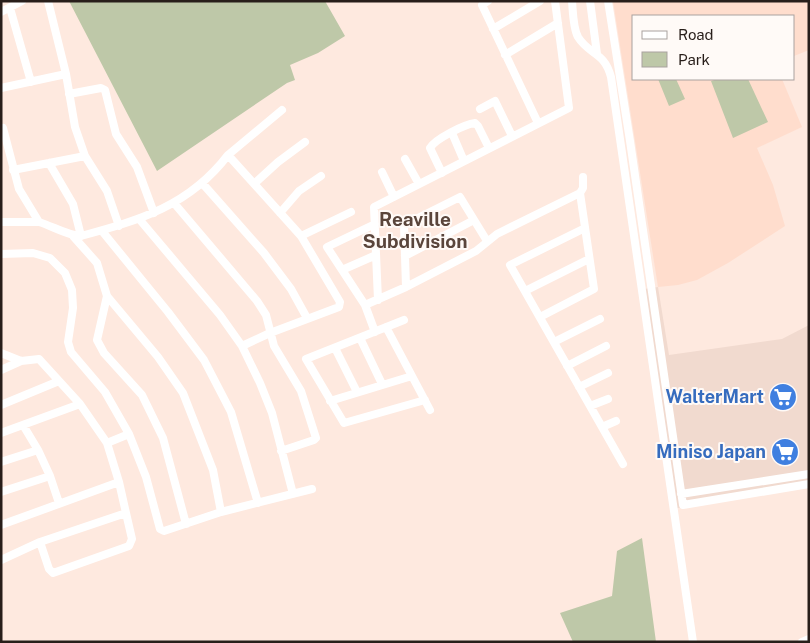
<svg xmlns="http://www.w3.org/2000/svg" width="810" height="643" viewBox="0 0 810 643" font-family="'Public Sans',sans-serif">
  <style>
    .commercial { fill: #f1dacf }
    .built { fill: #ffddcd }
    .green { fill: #bec8a8 }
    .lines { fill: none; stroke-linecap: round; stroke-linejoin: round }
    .minor { stroke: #fff; stroke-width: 8 }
    .labels { text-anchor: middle; stroke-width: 4; stroke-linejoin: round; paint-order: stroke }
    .shop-label { font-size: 18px; font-weight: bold; fill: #366cbe; stroke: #fffaf7; text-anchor: end }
    .neighbourhood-label { font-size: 19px; font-weight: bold; fill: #5a453b; stroke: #fffaf7 }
  </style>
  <rect width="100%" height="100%" fill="#fee9df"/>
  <path class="commercial" d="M658 287 669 355 782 339 809 325V486L672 509 644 289Z"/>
  <path class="built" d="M613 1H809V50L794 56V16H634V79H782L802 127 757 148 773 185 785 226 728 263 697 280 678 285 658 287Z"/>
  <path class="green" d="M69 1H325L345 36 318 53 290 65 295 80 287 83 157 171Z
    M658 79H676L685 99 669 106Z
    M718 79H748L768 122 733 138 711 81Z
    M642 538 656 642H573L560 613 612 596 617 551Z"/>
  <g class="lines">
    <path class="minor" d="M488 1 482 5 538 123
      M572 1C573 12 573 28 578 37 589 55 604 51 611 77L693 642
      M590 1 597 54
      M608 1 630 141 683 505 809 484
      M10 8 31 82
      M1 12 22 1
      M493 29 540 1
      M505 55 558 23
      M66 74 75 127 85 156
      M1 88 66 74 48 1
      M69 94 101 88 105 90 116 134 137 167 154 213
      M480 109 495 101 512 136
      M1 129 3 128 19 189 39 222C52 226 69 236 81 236 140 220 189 206 228 155L301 236 340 302 339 307 270 333 242 346
      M452 133 464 161
      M228 155 282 110
      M405 159 419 184
      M49 163 73 204 81 236
      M13 170 85 156 107 191 119 226
      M382 172 394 197
      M442 173 430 148C435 139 465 124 475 123L478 126 489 148
      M255 183 278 162 305 142
      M203 184 264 253 291 289 307 318
      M174 203 257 301 266 315 274 346 301 391 316 438 314 440 281 451
      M280 213 299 191 321 176
      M140 220 220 315 242 346 260 383 272 413 293 494
      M1 222H39
      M375 224 327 247 365 305 375 332
      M585 228 510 265 623 464
      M102 231 168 312 204 360 231 412 258 503
      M73 236 97 263 107 296 158 357 183 393 213 470 221 512
      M301 236 351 212
      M1 254 33 253 50 258 65 273 72 290 73 308 68 342 71 352 105 392 129 434 146 477 160 529 164 531 221 512 312 489
      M405 256 474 220
      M342 270 376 255
      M406 287 404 225 460 197 487 241
      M525 291 589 259
      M107 296 97 340 104 353 142 395 163 438 186 524
      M378 300 374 207 569 108 555 1
      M365 305 406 287 476 251 497 234 580 193 583 188V177
      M540 317 594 289 580 193
      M404 320 306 359 344 423 425 400
      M386 327 430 410
      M360 338 382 384
      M554 342 600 319
      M335 348 357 392
      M1 353 21 361 39 359 80 404 107 443 129 434
      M567 366 606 346
      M1 370 21 361
      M579 387 608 373
      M330 401 412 376
      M1 405 59 381
      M590 406 608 399
      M23 425 38 450
      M602 427 616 421
      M1 433 80 404
      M1 462 38 450 50 476
      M1 492 50 476 59 503
      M681 494 809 474
      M1 525 119 482
      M40 542 49 569 53 573 129 546 132 539 126 513
      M1 560 40 542 126 513 119 482 107 443
      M802 642 809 639"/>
  </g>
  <defs>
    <g id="supermarket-disc" transform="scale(1.4375)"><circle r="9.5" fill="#3f7fe0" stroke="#fffaf7"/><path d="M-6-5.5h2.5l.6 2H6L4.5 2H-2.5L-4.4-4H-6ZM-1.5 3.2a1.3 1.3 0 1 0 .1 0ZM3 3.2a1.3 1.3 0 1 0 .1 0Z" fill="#fff"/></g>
  </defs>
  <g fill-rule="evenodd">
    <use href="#supermarket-disc" x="783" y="397"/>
    <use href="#supermarket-disc" x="785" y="452"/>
  </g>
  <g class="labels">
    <g class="shop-label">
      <text x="764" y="403">WalterMart</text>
      <text x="766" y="458">Miniso Japan</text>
    </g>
    <g class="neighbourhood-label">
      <text x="415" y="226">Reaville<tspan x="415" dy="22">Subdivision</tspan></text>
    </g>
  </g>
  <rect width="810" height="643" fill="none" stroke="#281e1a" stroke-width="5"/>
  <rect x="632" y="15" width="162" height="65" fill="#fffaf7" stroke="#a9a29f"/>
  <rect x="642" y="31" width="25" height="8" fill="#ffffff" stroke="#a9a29f"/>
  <text x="678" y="40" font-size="15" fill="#281e1a">Road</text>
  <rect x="642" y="52" width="25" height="15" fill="#bec8a8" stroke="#a9a29f"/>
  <text x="678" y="65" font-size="15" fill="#281e1a">Park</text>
</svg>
